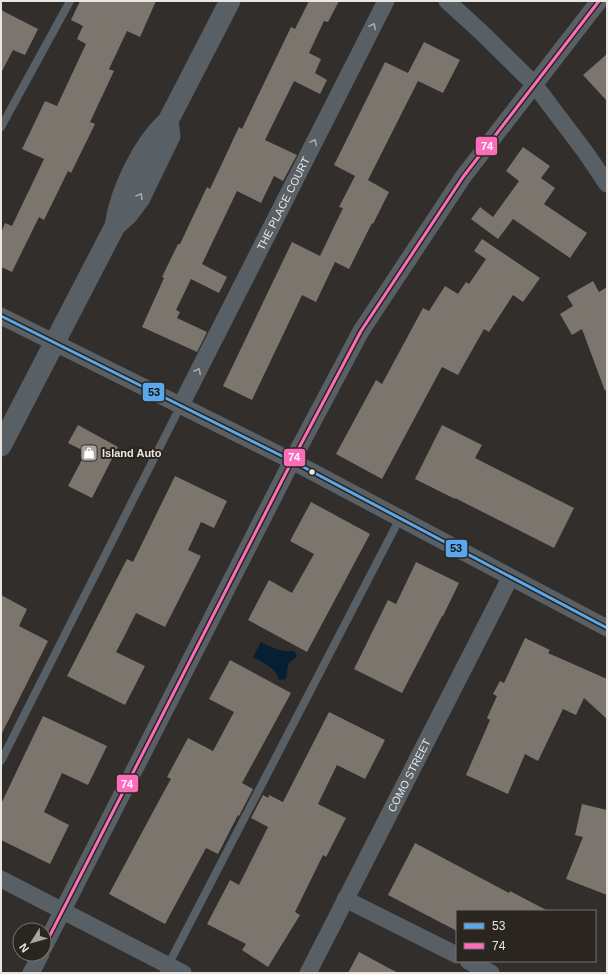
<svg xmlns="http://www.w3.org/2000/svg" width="608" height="974" viewBox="0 0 608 974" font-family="Helvetica,sans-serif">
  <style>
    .water { fill: #061f33 }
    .building { fill: #7b756e }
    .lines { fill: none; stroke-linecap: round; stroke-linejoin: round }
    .service { stroke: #586066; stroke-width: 8 }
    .minor { stroke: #586066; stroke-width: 17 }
    .tertiary { stroke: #586066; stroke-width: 21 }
    .bus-1-casing { stroke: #2a251e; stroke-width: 6 }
    .bus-2-casing { stroke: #2a251e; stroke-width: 6 }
    .bus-1 { stroke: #5aa8eb; stroke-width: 3 }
    .bus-2 { stroke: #fb6dba; stroke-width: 3 }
    .oneway { stroke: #a8a9aa }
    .bus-dot { fill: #e9e5e1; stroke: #2a251e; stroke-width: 1.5 }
    .labels { text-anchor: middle; stroke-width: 4; stroke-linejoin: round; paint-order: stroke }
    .street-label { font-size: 11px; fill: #e9e5e1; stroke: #2a251e }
    .poi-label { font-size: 11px; font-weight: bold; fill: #e9e5e1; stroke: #2a251e; text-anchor: start }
    .line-badge { stroke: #2a251e; stroke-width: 1.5 }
    .badge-label { font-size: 11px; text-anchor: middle; font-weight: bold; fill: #fff }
    .pale-badge-label { font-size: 11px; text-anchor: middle; font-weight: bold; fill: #111 }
  </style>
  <rect width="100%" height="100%" fill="#312e2b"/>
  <path class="water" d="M261 642C273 648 281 652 294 651L297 656 288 664 286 679 279 680C275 667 264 663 253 657Z"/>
  <path class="building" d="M80 1H156L140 37 127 31 109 69 114 71 90 122 95 124 71 173 68 171 44 220 39 217 12 272 1 267V233L5 223 12 226 44 159 22 149 45 101 57 106 86 44 77 39 83 26 71 20Z
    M309 1H339L328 22 324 21 309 53 321 59 315 73 327 80 320 94 294 81 265 140 297 155 283 181 274 176 261 203 237 191 202 264 227 277 219 293 191 279 176 310 180 312 177 318 207 332 197 352 142 327 164 278 162 277 178 244H180L207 187 210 189 239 127 242 129 291 27 295 29Z
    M1 10 38 29 25 55 13 50 1 73Z
    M424 42 460 60 443 93 418 81 368 180 389 192 373 224 372 223 349 269 335 262 316 302 302 295 252 400 223 386 292 242 320 256 343 208 339 207 355 176 334 165 385 62 408 73Z
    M607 54V101L583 75Z
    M523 147 550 166 541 178 555 188 544 204 587 233 570 258 513 219 498 239 471 219 480 207 493 217 519 181 506 171Z
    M482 239 540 278 523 302 513 295 489 332 484 329 458 375 442 367 382 479 336 454 376 380 382 384 423 308 429 311 445 286 458 294 466 282 469 284 486 259 474 251Z
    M593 281 599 292 607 287V390L605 391 582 329 572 335 560 314 573 306 567 296Z
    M78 425 118 447 92 498 68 486 86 452 68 443Z
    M442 425 482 445 475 458 574 508 554 548 455 498V499L415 479Z
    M175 476 227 501 214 528 201 522 188 550 201 556 165 627 136 613 123 639 116 652 145 666 125 705 67 676 127 559 133 562Z
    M311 502 370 534 307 652 248 620 269 580 292 593 314 554 290 541Z
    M416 562 459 583 443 616H442L402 693 354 669 388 600 396 604Z
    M1 595 27 609 19 626 48 641 1 735Z
    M525 638 550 650 548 653 607 679V719L584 698 576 715 563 709 538 761 525 754 508 794 466 775 490 720 487 718 497 696 493 694 500 681 504 683Z
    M230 660 291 693 242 783 253 789 239 816 238 815 218 854 206 848 165 924 109 894 162 795 171 779 167 777 188 738 213 751 234 712 209 699Z
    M329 712 385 740 365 779 337 765 318 804 346 818 326 857 323 855 295 912 300 915 268 967 242 950 246 944 207 924 230 880 239 885 268 827 251 818 263 795 268 798 269 795 283 802Z
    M43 716 107 746 88 785 62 773 44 812 69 825 50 864 1 840V804Z
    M582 804 607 810V895L566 879 583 837 575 835Z
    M415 843 509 893 510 891 548 911H457V931L388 895Z
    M359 952 398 973H348Z"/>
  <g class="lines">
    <path class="service" d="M1 127 70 1
      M1 761 181 405
      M164 973 400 518"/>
    <g class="minor">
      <path d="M447 1 480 31 534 84 586 153 607 184"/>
      <path d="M1 316 292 461 607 628"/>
      <path id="s1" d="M181 405 386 1"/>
      <path d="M1 879 183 973"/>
      <path d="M345 899 457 955"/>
      <path d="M44 947 292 461 361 331 463 177 599 1"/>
      <path d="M468 961 491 973"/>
      <path d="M31 973 41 954"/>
      <path id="s2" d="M308 973 510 578"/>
    </g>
    <path class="tertiary" d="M115 226 128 214 140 198 150 177 170 136 168 121
      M1 446 115 226C120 191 142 145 168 121L230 1"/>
    <g class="bus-1-casing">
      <path id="bus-1" d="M1 316 292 461 607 628"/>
    </g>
    <g class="bus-2-casing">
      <path id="bus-2" d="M44 947 292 461 361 331 463 177 599 1"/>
    </g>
    <use href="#bus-1" class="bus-1"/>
    <use href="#bus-2" class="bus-2"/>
  </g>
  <defs><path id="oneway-chevron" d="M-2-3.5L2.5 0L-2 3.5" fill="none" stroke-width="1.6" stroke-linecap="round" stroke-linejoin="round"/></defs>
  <g class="oneway">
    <use href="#oneway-chevron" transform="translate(373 26) rotate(-63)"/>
    <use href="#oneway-chevron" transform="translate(314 142) rotate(-63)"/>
    <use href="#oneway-chevron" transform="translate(140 196) rotate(-59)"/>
    <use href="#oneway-chevron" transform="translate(198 371) rotate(-63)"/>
  </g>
  <defs>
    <g id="shop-square" transform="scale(0.9)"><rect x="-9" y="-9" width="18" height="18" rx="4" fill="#a9a5a1" stroke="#2a251e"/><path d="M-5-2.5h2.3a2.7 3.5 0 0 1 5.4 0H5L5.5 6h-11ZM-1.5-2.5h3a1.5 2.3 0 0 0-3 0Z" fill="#fff"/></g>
  </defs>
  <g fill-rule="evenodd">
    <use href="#shop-square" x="89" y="453"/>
  </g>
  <circle class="bus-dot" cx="312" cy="472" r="3.5"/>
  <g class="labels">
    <g class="street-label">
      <text dy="4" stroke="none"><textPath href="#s1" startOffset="226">THE PLACE COURT</textPath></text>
      <text dy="4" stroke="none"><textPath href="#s2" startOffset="222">COMO STREET</textPath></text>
    </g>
    <g class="poi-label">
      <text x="102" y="457">Island Auto</text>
    </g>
  </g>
  <g class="line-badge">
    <rect x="475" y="136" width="23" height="20" rx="4" fill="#fb6dba"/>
    <rect x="142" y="382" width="23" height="20" rx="4" fill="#5aa8eb"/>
    <rect x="283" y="448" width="23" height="19" rx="4" fill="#fb6dba"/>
    <rect x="445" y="539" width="23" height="19" rx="4" fill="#5aa8eb"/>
    <rect x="116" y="774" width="23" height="19" rx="4" fill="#fb6dba"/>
  </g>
  <g class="badge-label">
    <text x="487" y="150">74</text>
    <text x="294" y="461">74</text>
    <text x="127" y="788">74</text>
  </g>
  <g class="pale-badge-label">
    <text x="154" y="396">53</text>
    <text x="456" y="552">53</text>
  </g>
  <rect width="608" height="974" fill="none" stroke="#e9e5e1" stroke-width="4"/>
  <rect x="456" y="910" width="140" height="52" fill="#2a251e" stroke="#76726c"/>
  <rect x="464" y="923" width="20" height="6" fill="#5aa8eb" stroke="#76726c"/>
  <text x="492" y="930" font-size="12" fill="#e9e5e1">53</text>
  <rect x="464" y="943" width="20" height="6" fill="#fb6dba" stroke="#76726c"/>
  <text x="492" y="950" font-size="12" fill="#e9e5e1">74</text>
  <g transform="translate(32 942) rotate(233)"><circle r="19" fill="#2a251e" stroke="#76726c"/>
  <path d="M0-3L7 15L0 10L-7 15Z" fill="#a9a5a1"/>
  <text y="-6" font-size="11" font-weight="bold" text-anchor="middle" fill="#e9e5e1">N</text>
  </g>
</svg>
